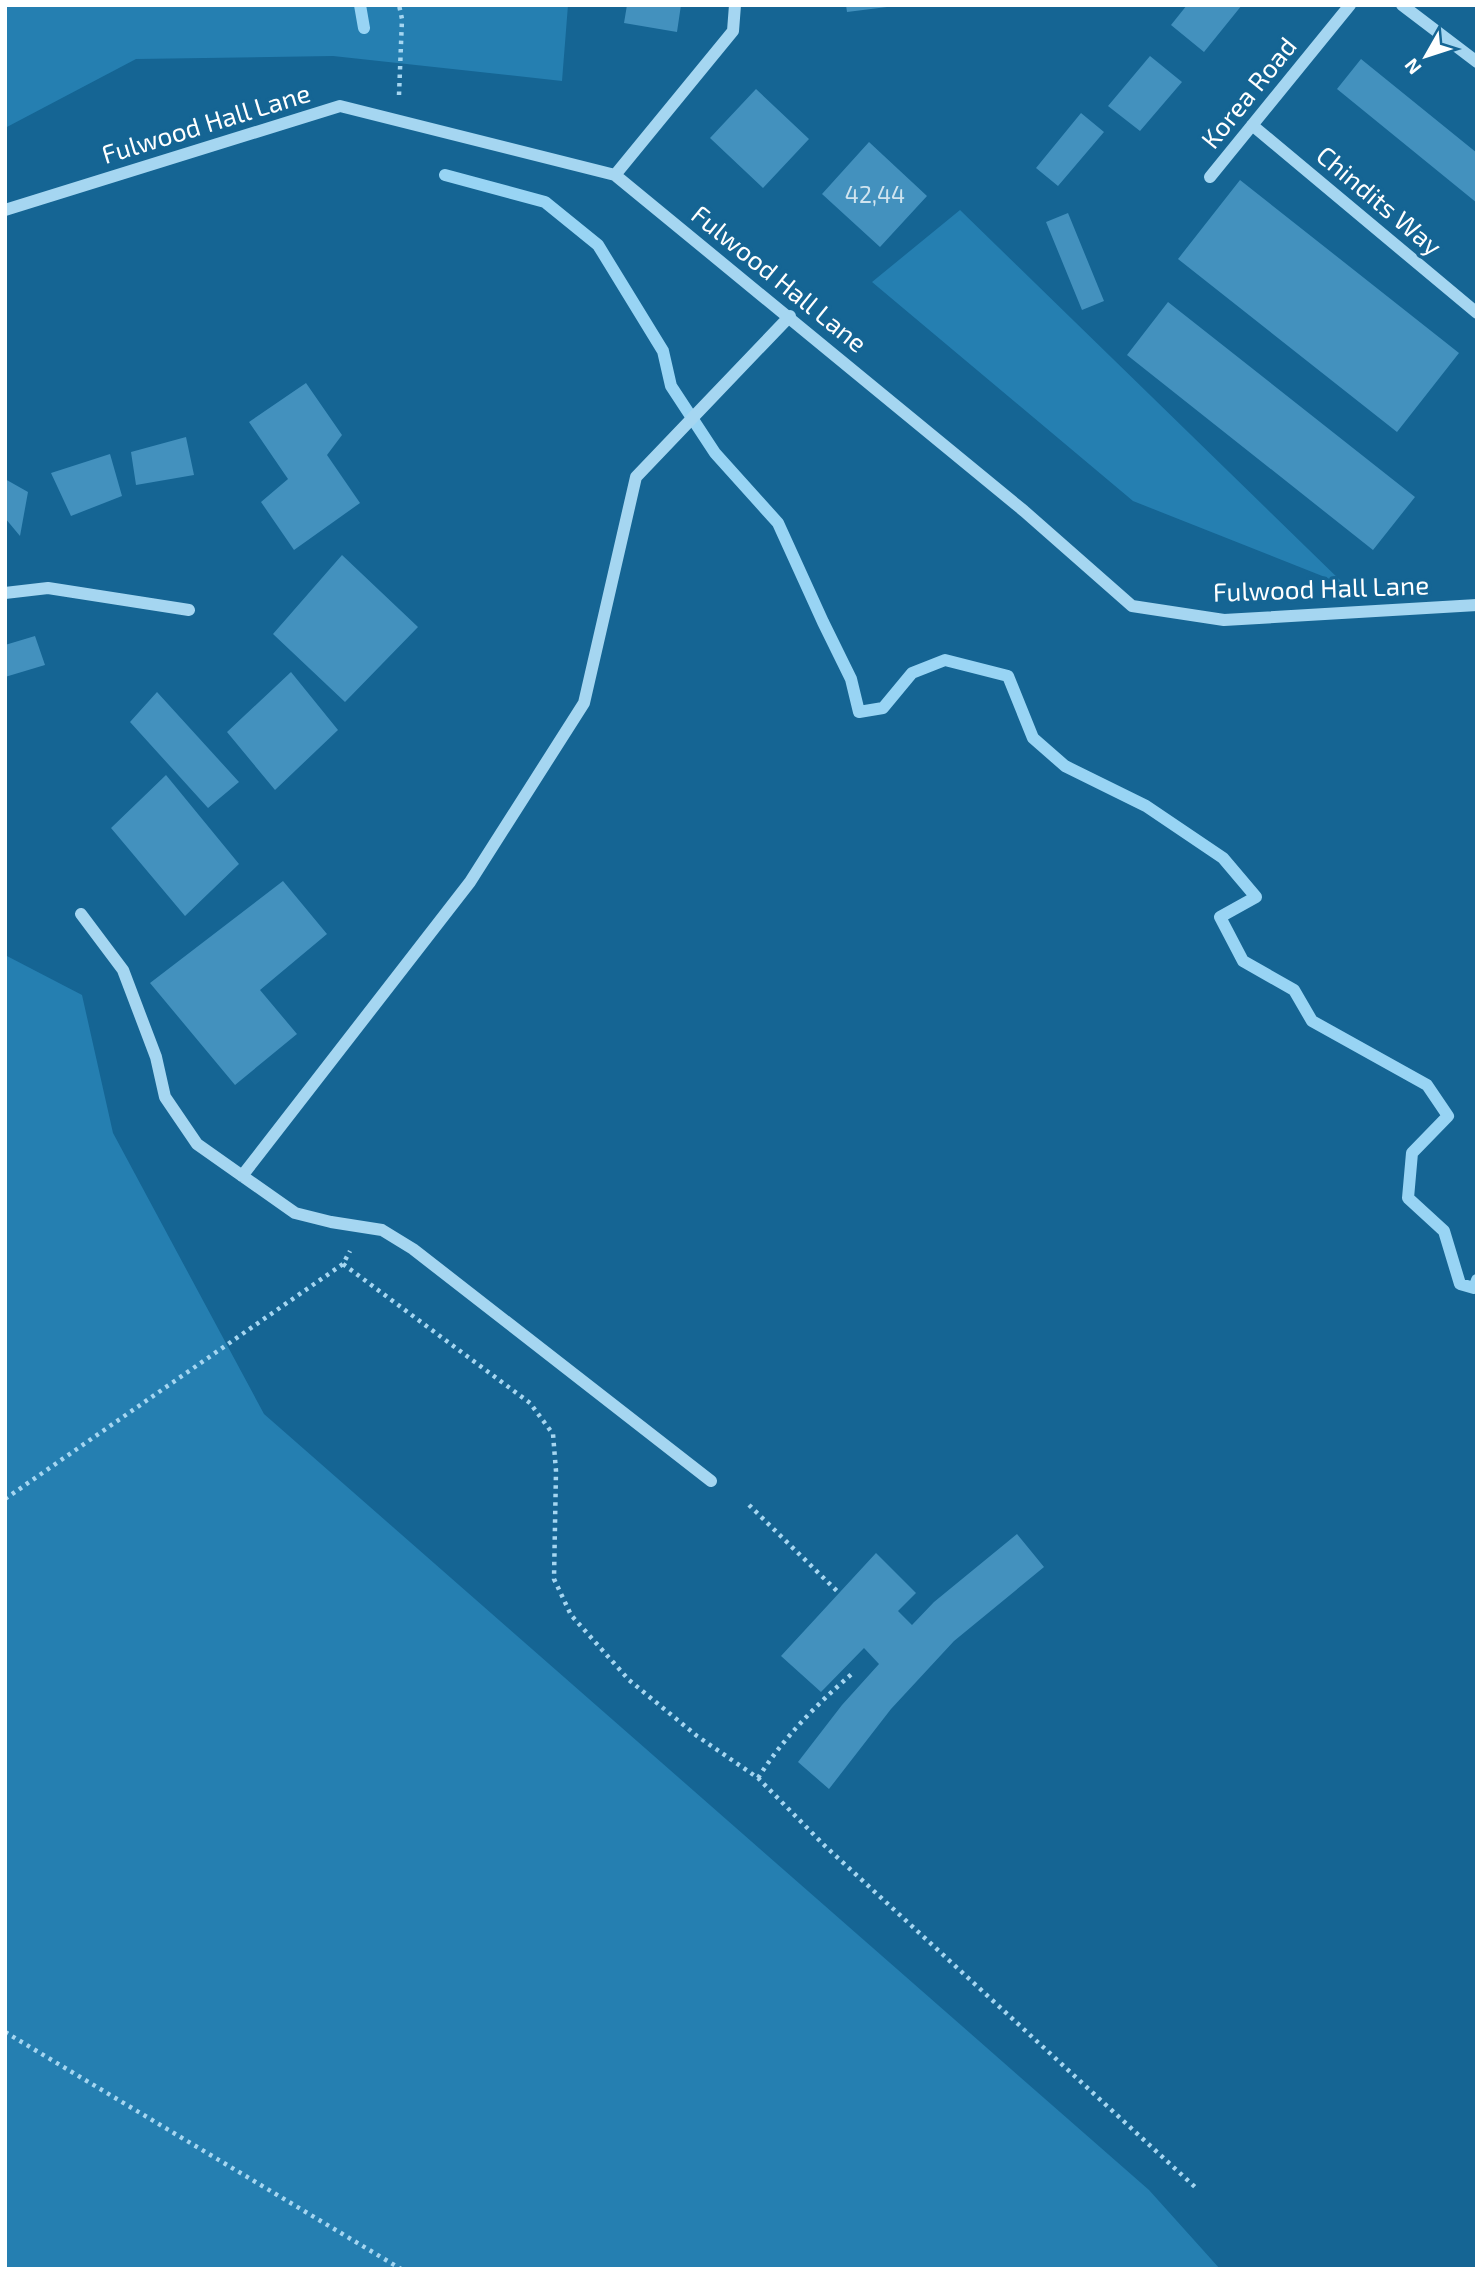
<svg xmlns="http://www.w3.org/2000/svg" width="1482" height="2274" viewBox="0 0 1482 2274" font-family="'Exo 2',sans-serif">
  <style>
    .green { fill: #257fb1 }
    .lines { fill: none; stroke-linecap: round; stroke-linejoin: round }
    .stream { stroke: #98d4f4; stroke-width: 12 }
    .building { fill: #4391be }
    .path { stroke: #a5d6f1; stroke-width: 4.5; stroke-dasharray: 3.5 5; stroke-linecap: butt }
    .minor { stroke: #a5d6f1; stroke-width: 12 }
    .labels { text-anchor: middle; stroke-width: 7; stroke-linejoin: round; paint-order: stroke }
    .number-label { font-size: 23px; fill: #d0e4ef }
    .street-label { font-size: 26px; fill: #fff; stroke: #156594 }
  </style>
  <rect width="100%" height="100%" fill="#156594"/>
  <path class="green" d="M5 5H568L562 81 333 56 136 59 5 128Z
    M960 210 1345 585 1133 501 872 282Z
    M5 955 82 995 113 1133 264 1414 1149 2190 1220 2269H5Z"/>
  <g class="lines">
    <path class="stream" d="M360 5 364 28
      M445 175 545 202 598 245 663 351 671 386 715 453 778 523 823 622 851 679 859 712 883 708 912 673 945 660 1008 676 1033 738 1065 766 1146 806 1223 858 1256 897 1220 917 1243 961 1294 990 1312 1021 1427 1085 1448 1116 1412 1153 1408 1198 1444 1231 1460 1284 1474 1288 1477 1280"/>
  </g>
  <path class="building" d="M627 5H681L677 32 624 23Z
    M846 5H887V7L847 12Z
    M1187 5H1242L1204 52 1171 25Z
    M1150 56 1182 82 1140 131 1108 106Z
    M1361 59 1477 153V203L1337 89Z
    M756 89 809 139 763 188 710 138Z
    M1081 113 1104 132 1058 186 1036 168Z
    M869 142 927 196 880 247 822 194Z
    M1240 180 1459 353 1397 432 1178 259Z
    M1068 213 1104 301 1082 310 1046 222Z
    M1168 302 1415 497 1373 550 1127 355Z
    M306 383 342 435 327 455 360 503 294 550 261 502 288 479 249 422Z
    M186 437 194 475 136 485 131 452Z
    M110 454 122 496 71 516 51 473Z
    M5 479 28 492 20 536 5 518Z
    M342 555 418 627 345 702 273 634Z
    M35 636 45 665 5 677V645Z
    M291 672 338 730 275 790 227 732Z
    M157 692 239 782 208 808 130 722Z
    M166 775 239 864 185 916 111 828Z
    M283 881 327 934 260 990 297 1034 235 1085 150 983Z
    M1017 1534 1044 1567 954 1641 891 1709 829 1789 798 1762 842 1705 879 1664 864 1648 821 1692 781 1656 876 1553 916 1593 898 1611 912 1625 934 1602Z"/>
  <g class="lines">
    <path class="path" d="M399 95 402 19 399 5
      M343 1264 530 1403 553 1434 556 1471 554 1579 571 1615 629 1680 697 1736 758 1778 825 1846 1195 2187
      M5 1499 343 1264 350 1251
      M749 1505 839 1593
      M758 1778C784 1737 817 1704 854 1672
      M5 2032 401 2269"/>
    <path class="minor" d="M1402 5 1477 62
      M1252 125 1477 313
      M615 175 733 31 735 5
      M1210 177 1350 5
      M5 210 340 106 615 175 1024 511 1132 606 1224 620 1477 605
      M5 593 48 588 189 610
      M81 914 123 970 156 1057 165 1097 197 1144 295 1213 331 1222 382 1230 413 1249 711 1481
      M242 1176 470 882 584 703 636 477 790 316"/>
  </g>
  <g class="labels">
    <g class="number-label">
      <text x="875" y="203">42,44</text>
    </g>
    <g class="street-label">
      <text transform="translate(1249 93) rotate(-51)" y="9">Korea Road</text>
      <text transform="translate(206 124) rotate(-17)" y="9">Fulwood Hall Lane</text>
      <text transform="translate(1379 201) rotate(40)" y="9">Chindits Way</text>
      <text transform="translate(779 279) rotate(39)" y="9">Fulwood Hall Lane</text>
      <text transform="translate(1321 589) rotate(-2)" y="9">Fulwood Hall Lane</text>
    </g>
  </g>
  <rect width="1482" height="2274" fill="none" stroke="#ffffff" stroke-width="14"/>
  <g transform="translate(1426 56) rotate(231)" stroke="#156594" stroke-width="5" paint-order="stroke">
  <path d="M0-5L12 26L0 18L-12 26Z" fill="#ffffff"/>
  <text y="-10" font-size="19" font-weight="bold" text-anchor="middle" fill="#ffffff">N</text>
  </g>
</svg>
